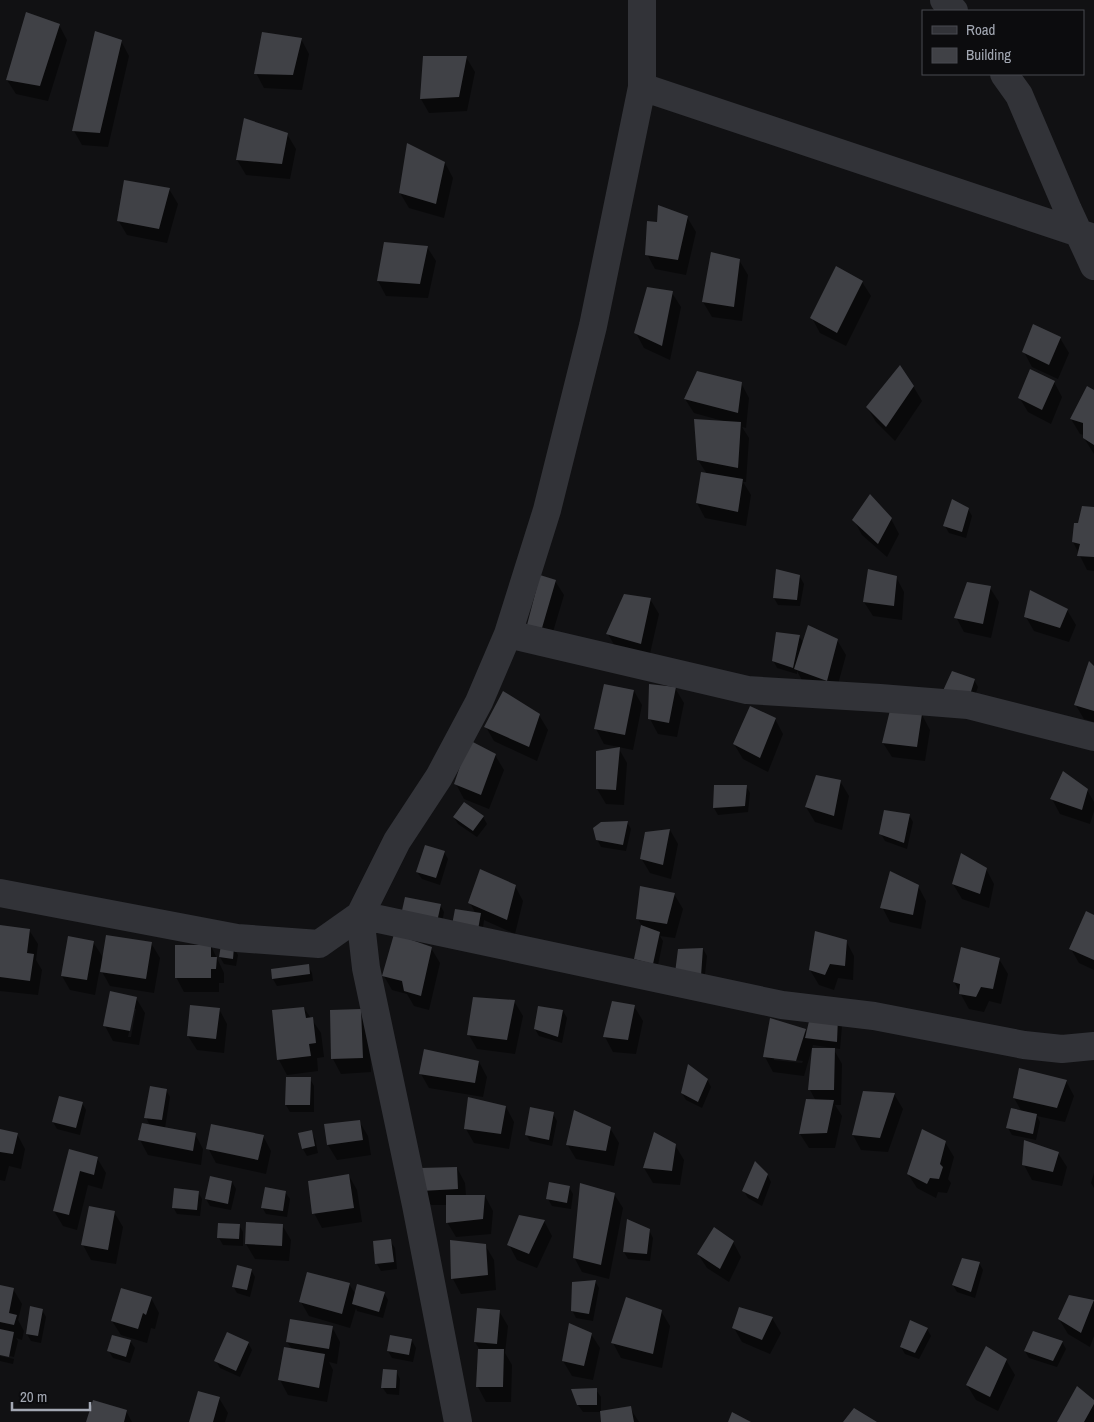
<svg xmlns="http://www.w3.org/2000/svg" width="1094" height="1422" viewBox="0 0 1094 1422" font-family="'Archivo Narrow',sans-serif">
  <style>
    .shadow { fill: #0007; fill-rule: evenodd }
    .building { fill: #404146 }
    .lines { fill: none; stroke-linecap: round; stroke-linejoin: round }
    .minor { stroke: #323338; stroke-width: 28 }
  </style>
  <rect width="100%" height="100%" fill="#111113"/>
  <path class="shadow" d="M59 25 67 40 48 101 16 94 7 80Z
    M301 39 309 54 302 90 264 88 256 73Z
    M121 41 129 56 108 147 82 145 74 131Z
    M466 57 475 72 467 111 429 113 421 99Z
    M245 119 287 134 296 149 290 179 246 175 237 160Z
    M445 163 453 178 444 218 409 208 400 193Z
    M169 189 178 204 167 243 127 235 118 220Z
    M687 217 696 232 686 275 655 269 647 254 658 224Z
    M427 247 436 261 428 298 386 296 378 281Z
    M739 260 748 275 742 321 712 317 703 302Z
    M862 282 871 296 846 346 820 333 812 318Z
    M672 293 681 307 670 360 644 348 636 333Z
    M1060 338 1069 353 1058 379 1032 367 1024 352Z
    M1054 382 1062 397 1051 424 1028 412 1019 397Z
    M741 383 749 398 746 428 742 427 749 438 746 482H743L751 495 746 526 705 518 697 503 707 474 698 460 723 421 694 413 685 399Z
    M913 386 922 401 895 441 876 422 867 407Z
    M1094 391V454L1084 438V435L1080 434 1071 419Z
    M1094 508V571L1087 570 1073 542Z
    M968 509 972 516 966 538 949 533 945 526Z
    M891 519 899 534 887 557 862 535 854 520Z
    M800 577 804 584 800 606 778 605 774 598Z
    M896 577 904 592 902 620 873 616 864 602Z
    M555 581 564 595 550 642 537 639Z
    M990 588 999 602 991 638 964 632 956 617Z
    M650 599 659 614 649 658 616 648 608 634Z
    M1067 610 1076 625 1069 642 1034 631 1026 617Z
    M799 636 804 644 837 640 846 655 835 695 804 684 797 671V674L777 668 773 660Z
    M1094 668V722L1084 719 1075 704Z
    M974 680 978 687 972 704 943 695Z
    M675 688 684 703 677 737 658 734 650 719Z
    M634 691 642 705 633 750 604 744 596 729Z
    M539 715 548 730 537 761 494 741 486 727Z
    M922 715 930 730 925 761 892 757 883 743Z
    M775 719 783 734 768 772 743 759 734 744Z
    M619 749 627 763 624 805 606 804 597 789Z
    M495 755 504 770 489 809 464 799 456 784Z
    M840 781 849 796 842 830 815 822 806 807Z
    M746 786 750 793 748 812 718 815 714 808Z
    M1087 790 1094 802V811L1090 824 1060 814 1052 799Z
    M909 815 913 822 907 849 885 841 881 834Z
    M454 817H483L487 824 477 837 458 824Z
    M627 822 631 829 626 851 601 847 597 839Z
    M670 830 678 844 671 879 650 873 641 858 646 833Z
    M444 852 448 859 440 885 422 879 417 872Z
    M986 869 994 884 989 908 962 899 953 884Z
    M515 886 523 901 515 934 484 920 481 942 476 914 470 903Z
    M918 886 926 901 921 929 890 922 882 907Z
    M674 894 683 909 675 938 660 936 663 941 657 970 640 966 635 959 642 926 638 919Z
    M440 905 444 912 441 929 407 922Z
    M1094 917V970L1079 963 1071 949Z
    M0 926 29 930 38 944 36 960 42 970 38 995 0 991Z
    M846 941 854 956 853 980 838 978 834 990 819 985 810 970Z
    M93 942 104 959 151 943 160 958 154 993 110 986 100 968 95 995 70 990 62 976Z
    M211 946 224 973V983H219V992H184L176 977Z
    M234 948 238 955 236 966 224 964 220 957Z
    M431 948 440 963 429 1010 414 1006 407 994 392 990 384 976Z
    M703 949 707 956 704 983 679 951Z
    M999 959 1008 974 1001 1004 989 1001 984 1012 969 1009 954 982Z
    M308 966 312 973 313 981 277 986 273 979Z
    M136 998 145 1013 139 1045 113 1041 105 1026ZM134 1009H136L131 1037H128Z
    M514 1001 523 1016 515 1054 477 1049 469 1035Z
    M634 1006 643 1021 636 1054 613 1052 605 1037Z
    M304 1008 321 1033 324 1057 317 1058 318 1071 287 1075 279 1060 273 1011Z
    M219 1009 227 1024 224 1053 197 1050 188 1036Z
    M361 1011 369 1025 371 1072 341 1074 333 1059Z
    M563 1011 567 1018 562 1043 539 1036 535 1029Z
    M838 1019 842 1026 840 1049 813 1045 804 1076 773 1072 765 1057 805 1030 807 1035ZM774 1057 803 1061 802 1063 774 1060Z
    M834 1050 842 1064 841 1105H835L842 1116 835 1148H809L800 1134 816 1101 810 1090Z
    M479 1062 487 1077 483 1097 429 1088 421 1074Z
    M310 1079 314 1086V1112H290L286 1105Z
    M707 1079 711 1087 702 1108 686 1100 682 1093Z
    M1066 1081 1074 1096 1065 1122 1037 1116 1040 1122 1036 1140 1012 1135 1008 1128 1022 1112 1014 1098Z
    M166 1090 170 1097 165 1128 195 1134 203 1149 201 1165 148 1155 140 1140 150 1126 146 1117Z
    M894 1094 903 1109 888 1152 861 1150 853 1135Z
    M82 1103 86 1110 80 1135 57 1129 53 1122Z
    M506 1107 514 1122 509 1149 474 1143 466 1129Z
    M553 1114 557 1121 552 1146 530 1141 526 1134Z
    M359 1121 368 1136 371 1155 337 1160 328 1145Z
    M610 1128 619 1143 614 1166 576 1159 567 1144Z
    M0 1130 17 1134 25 1149 21 1169 9 1166 5 1181 0 1180Z
    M311 1132 315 1139 318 1153 307 1156 303 1149Z
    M263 1136 271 1151 266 1174 216 1163 208 1148Z
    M945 1142 954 1157 948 1179 951 1183 947 1193 938 1192 936 1198 917 1188 908 1174Z
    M675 1145 684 1160 680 1185 653 1183 644 1168Z
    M70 1151 97 1158 106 1173 102 1189 88 1185 77 1230 63 1226 54 1211Z
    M1058 1153 1067 1167 1062 1186 1032 1180 1024 1165Z
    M457 1168 465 1183 466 1196H485L493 1211 491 1234 456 1237 447 1222 448 1205H431L422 1190Z
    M1094 1173V1188L1091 1183Z
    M767 1174 771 1182 762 1206 748 1198 744 1191Z
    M349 1176 357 1190 362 1222 322 1228 314 1213Z
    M232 1182 236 1189 231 1210 210 1206 206 1199Z
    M569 1187 573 1194 571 1209 552 1206 548 1199Z
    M198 1192 202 1199 200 1216 177 1214 173 1207Z
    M285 1192 290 1199 287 1217 266 1214 262 1207Z
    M614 1194 623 1208 609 1279 582 1272 574 1257Z
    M114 1212 123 1227 116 1264 91 1260 83 1245Z
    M544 1221 552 1236 537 1268 517 1260 509 1245Z
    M248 1223 282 1225 291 1240 289 1261 255 1259 246 1244Z
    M239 1225 243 1232V1246L223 1245 219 1238Z
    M649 1230 653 1238 650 1261 628 1259 624 1252Z
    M390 1241 395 1248 397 1269 381 1271 377 1264Z
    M451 1241 485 1245 494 1260 496 1290 461 1294 453 1279Z
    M733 1242 741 1257 729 1282 707 1268 698 1254Z
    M979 1263 983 1270 975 1298 957 1292 953 1285Z
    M251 1270 255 1277 250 1297 237 1293 233 1286Z
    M595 1281 599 1288 593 1321 576 1318 572 1310Z
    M349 1284 356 1295 384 1293 388 1300 383 1318 357 1311 356 1308 350 1328 309 1316 301 1302Z
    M0 1287 13 1289 22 1304 18 1320 24 1331 22 1340 16 1338 18 1341 14 1357 0 1354Z
    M1069 1296 1094 1301V1336L1090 1347 1068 1334 1059 1319Z
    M151 1298 159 1313 155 1329 151 1328 147 1343 121 1335 112 1321Z
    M42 1310 46 1317 41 1343 31 1341 27 1334Z
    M499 1311 508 1326 505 1353 512 1365 511 1402H486L478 1387 480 1350 475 1342Z
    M661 1311 670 1326 662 1368 621 1358 613 1343Z
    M772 1318 781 1333 770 1354 742 1342 734 1328Z
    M570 1325 591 1334 600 1348 593 1380 572 1376 563 1361Z
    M332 1327 340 1342 337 1364 329 1362 333 1370 327 1402 288 1395 280 1380 292 1349 287 1342Z
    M927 1329 931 1336 919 1359 905 1354 901 1347Z
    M130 1341 135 1348 130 1363 113 1358 109 1351Z
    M412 1341 416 1348 413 1362 392 1358 388 1351Z
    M1062 1342 1066 1349 1057 1367 1029 1358 1025 1351Z
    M248 1343 252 1350 240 1377 220 1368 216 1361Z
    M0 1356 14 1359 13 1364 0 1361Z
    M1006 1360 1015 1375 998 1411 976 1400 967 1385Z
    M396 1371 400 1379 399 1395 387 1394 382 1387Z
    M596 1390 601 1397V1412L630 1408 639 1422H602V1412H583L578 1405Z
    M219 1398 228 1413 225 1422H190Z
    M1094 1402V1422H1058Z
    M126 1411 132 1422H88Z"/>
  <path class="building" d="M26 12 60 24 40 86 6 80Z
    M95 31 122 40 100 133 72 131Z
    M262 32 302 38 293 75 254 74Z
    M423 56H467L459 97 420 99Z
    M244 118 288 133 282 164 236 160Z
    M407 143 445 162 436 204 399 193Z
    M124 180 170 188 159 229 117 221Z
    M658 205 688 216 678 260 645 255 647 221 657 222Z
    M384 242 428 246 420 284 377 281Z
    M711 252 740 259 734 307 702 302Z
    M836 266 863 281 837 333 810 318Z
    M647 287 673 291 662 346 634 333Z
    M1033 324 1061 337 1049 365 1022 352Z
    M900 365 914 386 886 427 866 407Z
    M1030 369 1055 381 1042 410 1018 398Z
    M697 371 742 382 738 413 684 399Z
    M1087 386 1094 390V445L1083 438V423L1070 419Z
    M694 419 741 422 738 468 697 460Z
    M701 472 743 479 738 512 696 503Z
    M870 494 892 518 878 544 852 520Z
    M952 499 969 508 962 532 943 526Z
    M1082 506 1094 507V557L1077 556 1080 544 1072 542 1074 523H1078Z
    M776 569 800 575 797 600 773 598Z
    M868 569 897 576 894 606 863 602Z
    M540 575 556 580 542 628 527 625Z
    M967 582 991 586 983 624 954 618Z
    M1030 590 1068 609 1060 628 1024 617Z
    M624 594 651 598 641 644 606 634Z
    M808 625 838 639 827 681 794 669Z
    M776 632 800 635 793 668 772 661Z
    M1089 661 1094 666V711L1074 705Z
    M952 671 975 679 969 698 941 695Z
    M604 684 634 690 625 735 594 729Z
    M649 684 676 687 669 723 648 719Z
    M503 691 540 714 529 747 484 727Z
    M750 706 776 718 760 758 733 744Z
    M891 706 922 714 917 747 882 743Z
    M469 740 496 754 481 795 454 784Z
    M620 747 616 790 596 789V751Z
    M1063 771 1088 789 1082 810 1050 799Z
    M816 775 841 780 834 816 805 807Z
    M714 785H747L745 806 713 808Z
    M464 802 484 816 473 831 453 817Z
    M884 810 910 814 904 843 879 834Z
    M628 821 623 845 596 840 593 828 601 822Z
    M670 829 663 865 640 859 645 832Z
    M425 845 445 851 436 878 416 872Z
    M961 853 987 868 980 894 952 884Z
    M480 869 516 885 507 920 468 903Z
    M890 871 919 885 913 915 880 908Z
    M640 886 675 893 667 924 636 919Z
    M405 897 441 904 437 922 401 915Z
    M455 909 481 913 477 935 452 925Z
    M1086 911 1094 915V960L1069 949Z
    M0 925 30 929 27 953 34 954 30 981 0 977Z
    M641 925 660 932 653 964 634 959Z
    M815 931 847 940 845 966 830 964 825 975 809 970Z
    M394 934 432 947 421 996 404 991 402 981 382 976Z
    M106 935 152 942 146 979 100 972Z
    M68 936 94 941 87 980 61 976Z
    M175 945H211V957H217L216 969H211V978H175Z
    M221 945 234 947 233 959 219 957Z
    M961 947 1000 958 993 989 981 987 976 997 959 994 960 984 953 982Z
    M703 948 701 976 675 973 678 949Z
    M309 964 310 974 272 979 271 969Z
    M110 991 137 997 130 1031 103 1026Z
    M473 997 515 1000 507 1040 467 1035Z
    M612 1001 635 1005 628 1040 603 1037Z
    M190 1005 220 1008 216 1039 187 1036Z
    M538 1006 563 1010 558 1037 534 1029Z
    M304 1007 306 1018 313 1017 316 1043 309 1044 311 1056 277 1060 272 1010Z
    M361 1009 363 1058 331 1059 330 1010Z
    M811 1013 838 1018 837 1042 805 1038Z
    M770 1018 806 1029 796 1061 763 1057Z
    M812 1048H835L834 1090H808Z
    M424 1049 479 1061 475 1083 419 1074Z
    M688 1064 708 1079 698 1102 681 1093Z
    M1019 1068 1067 1080 1057 1108 1013 1098Z
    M286 1077H311L310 1105H285Z
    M150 1086 167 1089 162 1120 144 1118Z
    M863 1091 895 1093 880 1138 852 1135Z
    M59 1096 83 1102 76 1128 52 1122Z
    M468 1097 506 1106 501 1134 464 1129Z
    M806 1099 834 1100 827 1133 799 1134Z
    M530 1107 554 1112 549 1140 525 1135Z
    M1011 1108 1037 1114 1033 1134 1006 1128Z
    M574 1110 611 1127 606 1151 566 1145Z
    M360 1120 363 1140 327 1145 324 1124Z
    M142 1123 196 1133 193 1151 138 1140Z
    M211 1124 264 1135 258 1160 206 1149Z
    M0 1129 18 1133 13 1154 0 1152Z
    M922 1129 946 1141 940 1164 943 1167 939 1179 930 1178 927 1184 907 1174Z
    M312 1130 315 1146 302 1149 298 1133Z
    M654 1132 676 1144 672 1171 643 1168Z
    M1024 1140 1059 1152 1053 1172 1022 1165Z
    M69 1149 98 1157 94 1175 80 1171 69 1215 53 1211Z
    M755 1161 768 1174 758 1199 742 1191Z
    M457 1167 458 1189 421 1191 420 1168Z
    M349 1174 354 1208 312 1214 308 1181Z
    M210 1176 232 1181 228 1204 205 1199Z
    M549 1182 570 1186 567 1203 546 1199Z
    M580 1183 615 1193 601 1265 573 1258Z
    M265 1187 286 1191 283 1211 261 1208Z
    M174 1188 199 1191 197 1210 172 1208Z
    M446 1195H485L483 1219 446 1223Z
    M89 1206 115 1211 108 1250 81 1245Z
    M519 1215 545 1220 529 1254 507 1245Z
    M627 1219 650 1229 647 1254 623 1252Z
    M246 1222 283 1224 282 1246 245 1244Z
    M218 1223 240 1224 239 1239 217 1238Z
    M714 1227 734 1241 720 1269 697 1254Z
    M391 1239 394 1262 375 1264 373 1241Z
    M450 1240 486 1244 488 1275 451 1279Z
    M962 1258 980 1262 971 1292 952 1285Z
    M237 1265 252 1269 247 1290 232 1287Z
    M307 1272 350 1283 342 1314 299 1302Z
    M596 1280 589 1314 571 1311 572 1282Z
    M357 1284 385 1292 379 1312 352 1304Z
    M0 1285 14 1288 9 1313 17 1315 14 1325 0 1322Z
    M121 1288 152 1297 146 1315 143 1313 138 1329 111 1321Z
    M1069 1295 1094 1300 1081 1333 1058 1319Z
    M626 1297 662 1310 653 1354 611 1343Z
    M30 1306 43 1309 38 1336 26 1334Z
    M739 1307 773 1317 762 1340 732 1328Z
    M477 1308 500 1310 497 1344 474 1342Z
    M290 1319 333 1326 329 1349 286 1342Z
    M910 1320 928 1328 915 1353 900 1347Z
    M569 1323 592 1333 584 1366 562 1361Z
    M0 1329 14 1332 9 1357 0 1355Z
    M1033 1331 1063 1341 1053 1361 1024 1351Z
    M227 1332 249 1342 236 1371 214 1361Z
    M112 1335 131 1340 126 1357 107 1351Z
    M390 1335 412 1339 409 1355 387 1351Z
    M986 1346 1007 1359 990 1397 966 1385Z
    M284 1347 325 1354 319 1388 278 1380Z
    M478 1349H504L503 1387H476Z
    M383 1369 397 1370 396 1388H381Z
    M1077 1386 1094 1400V1404L1084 1422H1057Z
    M597 1388V1405H577L571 1389Z
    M198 1391 220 1397 213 1422H189Z
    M93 1400 127 1410 124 1422H86Z
    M631 1406 634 1422H601L600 1411Z
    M854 1408 877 1422H843Z
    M732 1412 751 1422H728Z"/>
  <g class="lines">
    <path class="minor" d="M944 0 954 11
      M1004 74 1019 95 1068 210 1094 266
      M642 87 1094 238
      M508 634 747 690 880 698 968 705 1094 737
      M0 893 237 938 319 944 360 915 397 841 439 777 479 702 508 634 547 510 593 326 642 87V0
      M360 915 782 1005 874 1016 1024 1045 1062 1049 1094 1046
      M360 915 366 968 416 1205 458 1422"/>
  </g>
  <rect x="922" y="10" width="162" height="65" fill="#0c0c0e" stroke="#484a50"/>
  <rect x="932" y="26" width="25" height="8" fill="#323338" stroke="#484a50"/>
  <text x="966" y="35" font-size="15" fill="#a3a8b3">Road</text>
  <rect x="932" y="48" width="25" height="15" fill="#404146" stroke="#484a50"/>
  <text x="966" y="60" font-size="15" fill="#a3a8b3">Building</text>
  <path d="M12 1402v8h78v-8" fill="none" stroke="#a3a8b3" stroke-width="2.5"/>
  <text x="20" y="1402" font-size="15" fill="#a3a8b3" stroke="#0c0c0e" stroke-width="4" paint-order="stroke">20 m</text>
</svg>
